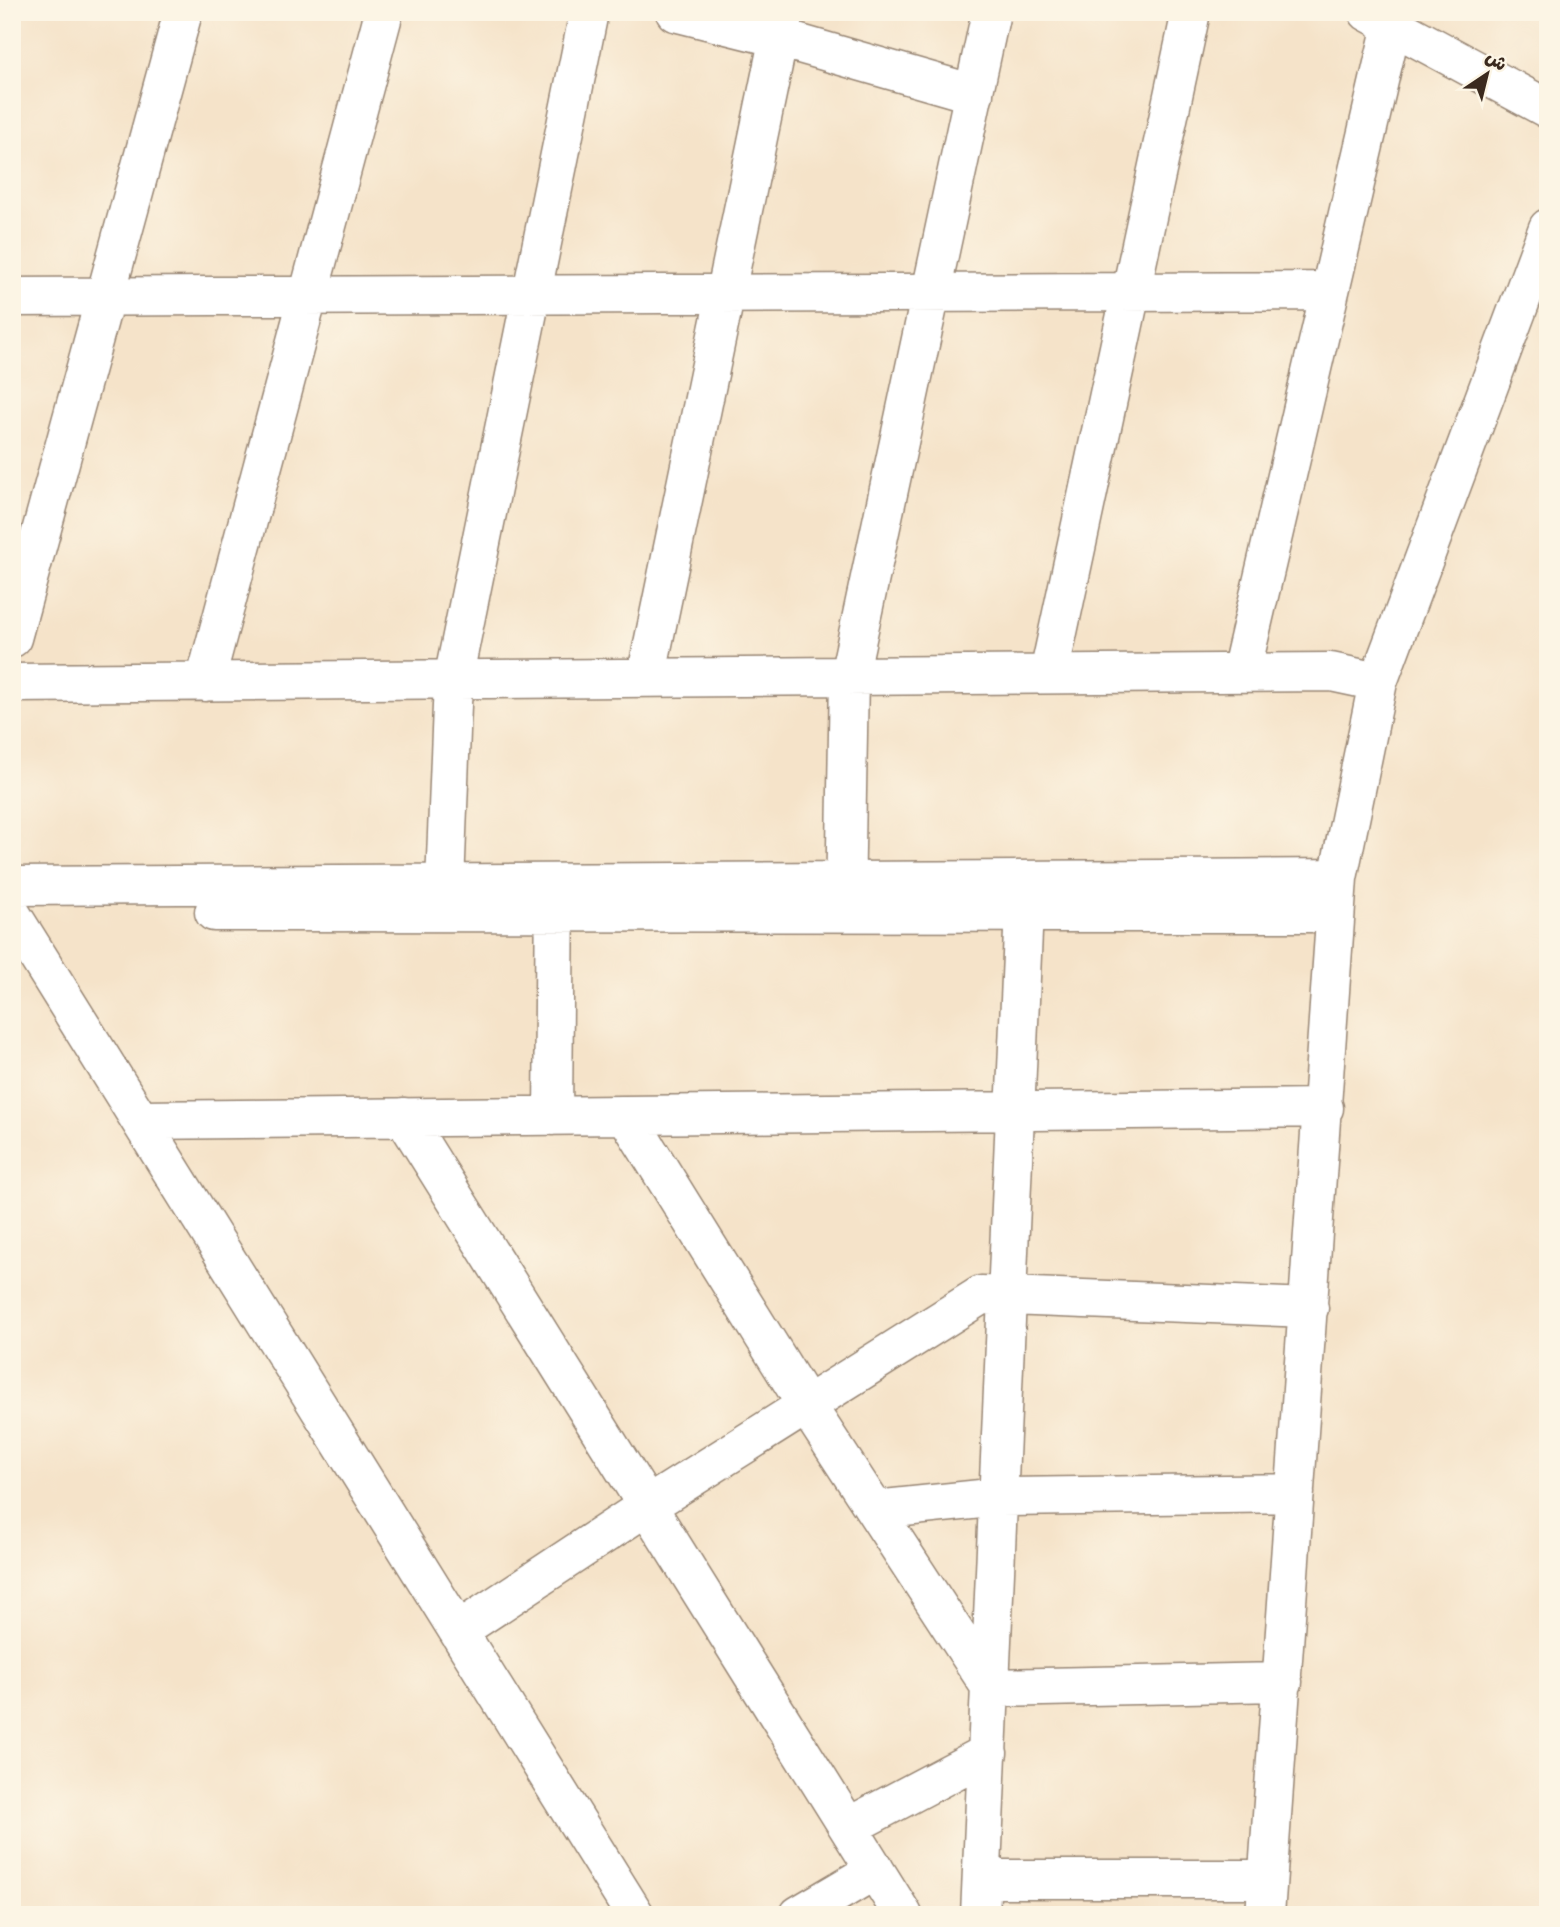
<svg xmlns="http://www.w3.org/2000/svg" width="1560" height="1927" viewBox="0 0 1560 1927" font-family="Caveat,'Playpen Sans Arabic',sans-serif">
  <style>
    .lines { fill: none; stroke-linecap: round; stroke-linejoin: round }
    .street-casing { stroke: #988674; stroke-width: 41 }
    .street { stroke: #fff; stroke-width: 38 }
  </style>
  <rect width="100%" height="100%" fill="#fcf5e5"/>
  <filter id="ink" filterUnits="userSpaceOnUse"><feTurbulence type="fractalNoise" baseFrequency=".0143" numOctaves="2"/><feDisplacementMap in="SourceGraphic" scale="14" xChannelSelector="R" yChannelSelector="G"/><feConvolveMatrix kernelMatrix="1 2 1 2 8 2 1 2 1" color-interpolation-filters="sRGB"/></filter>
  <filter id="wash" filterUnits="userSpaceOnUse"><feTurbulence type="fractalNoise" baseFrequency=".00686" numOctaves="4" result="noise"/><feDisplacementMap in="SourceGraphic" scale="28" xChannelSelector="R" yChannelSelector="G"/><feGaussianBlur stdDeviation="1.57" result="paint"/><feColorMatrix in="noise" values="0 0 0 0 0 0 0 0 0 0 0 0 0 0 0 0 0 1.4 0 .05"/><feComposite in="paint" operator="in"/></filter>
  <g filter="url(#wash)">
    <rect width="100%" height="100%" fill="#f5e3c9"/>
  </g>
  <g filter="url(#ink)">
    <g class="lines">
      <g class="street-casing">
        <path id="street" d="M675 12 779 38 974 94
          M1368 12 1548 109
          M12 297 1330 291
          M12 638 183 12
          M1241 673 1392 25
          M1049 674 1191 12
          M646 678 784 12
          M205 682 384 12
          M12 683 1331 672 1378 682
          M12 886 1338 878
          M845 905 849 676 991 12
          M444 910 453 680 589 12
          M214 912 1335 913
          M12 915 635 1915
          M626 1115 807 1406 991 1688 1283 1682
          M553 1116 555 885
          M404 1117 903 1915
          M140 1120 1324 1108
          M875 1510 1000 1497 1295 1493
          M458 1631 647 1506 981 1295 1309 1308
          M848 1827 988 1753
          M982 1879H1267
          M799 1915 875 1870
          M980 1915 1025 886
          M1265 1915 1338 878 1378 682 1548 228"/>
      </g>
      <use href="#street" class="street"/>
    </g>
  </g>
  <rect width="1560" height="1927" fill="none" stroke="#fcf5e5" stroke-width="42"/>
  <g transform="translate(1487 74) rotate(35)" stroke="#fcf5e5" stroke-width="5" paint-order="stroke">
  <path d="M0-5L12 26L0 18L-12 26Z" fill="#3b2a1e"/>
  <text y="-10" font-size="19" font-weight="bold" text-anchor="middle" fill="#3b2a1e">ش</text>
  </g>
</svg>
